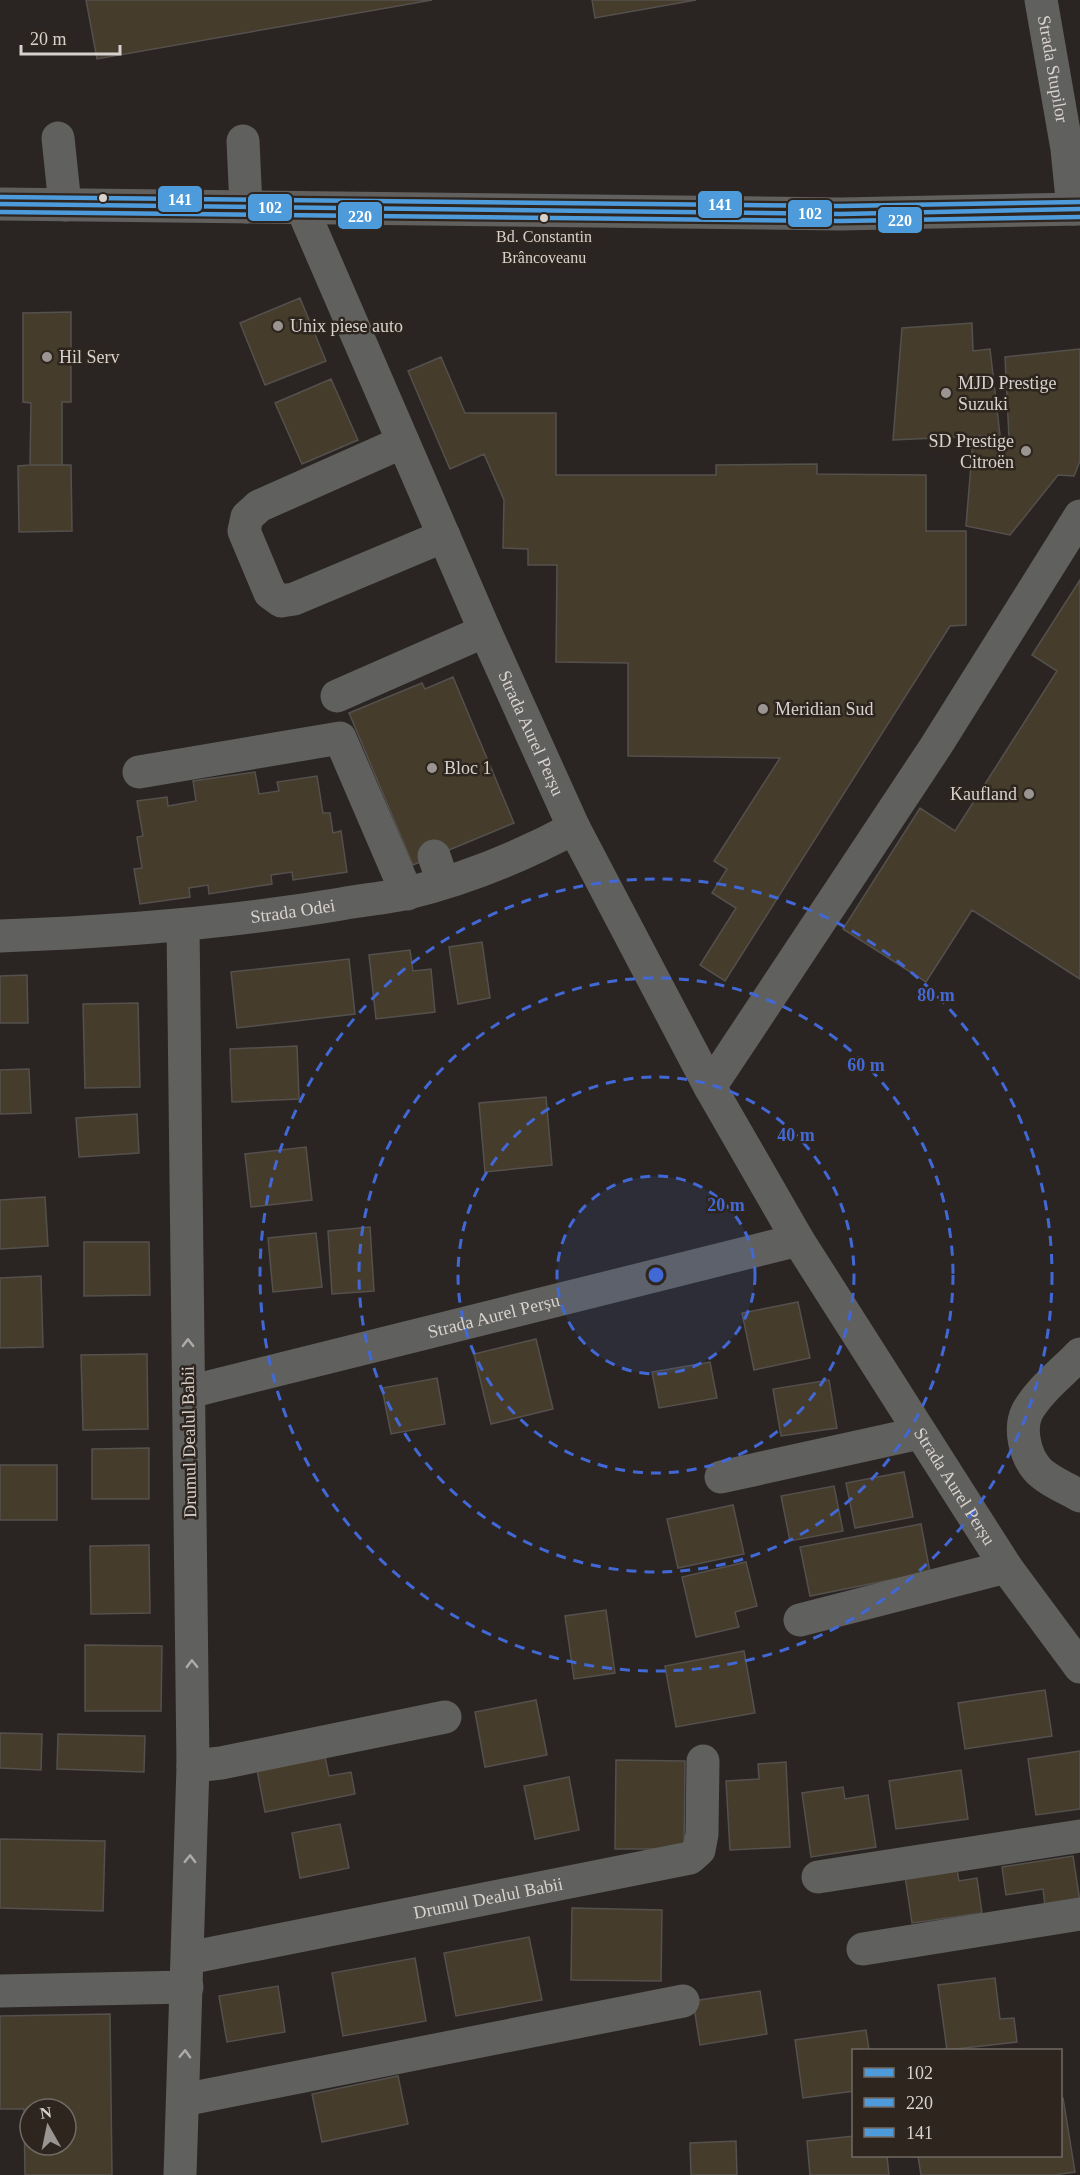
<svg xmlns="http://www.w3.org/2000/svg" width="1080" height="2175" viewBox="0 0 1080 2175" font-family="Georgia,serif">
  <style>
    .building { fill: #453c2c; stroke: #54504d; stroke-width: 1.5; fill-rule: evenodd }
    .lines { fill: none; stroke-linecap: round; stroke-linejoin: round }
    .minor { stroke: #60605e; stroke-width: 33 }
    .major { stroke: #61605e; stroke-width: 33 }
    .bus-1-casing { stroke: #2d251e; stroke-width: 9 }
    .bus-2-casing { stroke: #2d251e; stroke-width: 9 }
    .bus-3-casing { stroke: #2d251e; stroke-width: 9 }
    .bus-1 { stroke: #4e9bdc; stroke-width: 4.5 }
    .bus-2 { stroke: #4e9bdc; stroke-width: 4.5 }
    .bus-3 { stroke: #4e9bdc; stroke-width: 4.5 }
    .oneway { stroke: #aeaaa7 }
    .ring { fill: none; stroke: #4268d6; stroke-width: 3; stroke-dasharray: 10 8 }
    .bus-dot { fill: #d8d2ce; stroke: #2d251e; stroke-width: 2 }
    .poi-dot { fill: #9b9592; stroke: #2d251e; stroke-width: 2 }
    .labels { text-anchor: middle; stroke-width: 5; stroke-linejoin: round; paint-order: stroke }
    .bus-label { font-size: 16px; fill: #d8d2ce; stroke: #2d251e }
    .street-label { font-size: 18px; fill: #d8d2ce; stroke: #2d251e }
    .poi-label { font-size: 18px; fill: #d8d2ce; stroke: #2d251e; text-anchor: start }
    .centre { fill: #4268d6; stroke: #2d251e; stroke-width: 3 }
    .ring-label { font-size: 18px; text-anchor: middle; font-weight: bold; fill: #4268d6; stroke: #2d251e; stroke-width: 5; stroke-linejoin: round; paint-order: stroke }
    .line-badge { stroke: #2d251e; stroke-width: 2 }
    .badge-label { font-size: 16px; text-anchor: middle; font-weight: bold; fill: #fff }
  </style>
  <rect width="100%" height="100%" fill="#2a2522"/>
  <path class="building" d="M86 0H432L97 59Z
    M592 0H696L595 18Z
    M300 298 326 361 265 385 240 323Z
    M71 312V402H62V465H30L31 403 23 402V313Z
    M972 323 973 351 990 349 1000 435 893 440 902 328Z
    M1080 349V461L1074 476 1058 475 1010 535 966 526 973 440 1009 438 1005 357Z
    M441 357 465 413H556V475H716V465L817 464V474L926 475V531H966V625L950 626 725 981 700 965 736 908 712 893 727 869 714 861 780 758 628 756V663L556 662 557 565H528V549L503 548 504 500 484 454 450 469 408 371Z
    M331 379 358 440 302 464 275 403Z
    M30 465H71L72 531 19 532 18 466Z
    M1080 580V979L972 910 926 982 843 929 920 808 955 831 1057 671 1032 655Z
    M453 677 514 823 413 865 349 713 422 683 425 689Z
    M255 772 259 794 279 791 277 782 317 776 323 813H330L333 833 341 831 347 872 293 880 292 872 271 875 272 884 209 894 208 885 189 888 190 897 140 904 134 869 142 868 137 837 143 836 137 801 167 797 168 806 196 801 193 781Z
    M482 942 490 998 458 1004 449 947Z
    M410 950 413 971 431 969 435 1012 376 1019 369 955Z
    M349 959 355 1014 237 1028 231 972Z
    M27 975 28 1023H0V976Z
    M138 1003 140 1087 85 1088 83 1004Z
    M297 1046 299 1099 232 1102 230 1049Z
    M29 1069 31 1113 0 1114V1070Z
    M546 1097 552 1165 485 1172 479 1103Z
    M137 1114 139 1153 79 1157 76 1118Z
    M306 1147 312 1200 251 1207 245 1154Z
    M45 1197 48 1246 0 1249V1200Z
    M370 1227 374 1291 332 1294 328 1231Z
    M316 1233 322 1287 273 1292 268 1238Z
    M84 1242H149L150 1295 84 1296Z
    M41 1276 43 1347 0 1348V1278Z
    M798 1302 810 1358 754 1370 742 1313Z
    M536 1339 553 1409 491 1424 474 1354Z
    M147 1354 148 1429 83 1430 81 1355Z
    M710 1362 717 1398 659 1408 652 1372Z
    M437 1378 445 1424 391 1434 382 1388Z
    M829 1380 837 1428 781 1436 773 1389Z
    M149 1448V1499H92V1449Z
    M0 1465H57V1520H0Z
    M904 1472 913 1517 855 1528 846 1483Z
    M834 1486 843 1531 790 1541 781 1496Z
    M733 1505 744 1554 678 1568 667 1519Z
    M921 1524 930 1572 810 1596 800 1547Z
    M149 1545 150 1613 91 1614 90 1546Z
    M746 1562 757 1606 735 1612 739 1627 696 1637 682 1577Z
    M606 1610 615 1673 574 1679 565 1616Z
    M85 1645 162 1646 161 1711H85Z
    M744 1651 755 1713 676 1727 665 1666Z
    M1045 1690 1052 1736 965 1749 958 1703Z
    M536 1700 547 1755 485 1767 475 1712Z
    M0 1733 42 1734 41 1770 0 1768Z
    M58 1734 145 1736 144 1772 57 1769Z
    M1080 1751V1809L1036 1815 1028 1759Z
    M325 1757 329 1776 351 1772 355 1794 265 1812 257 1770Z
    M616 1760 685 1761 684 1849H615Z
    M786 1762 790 1847 730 1850 726 1781 759 1779 758 1764Z
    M961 1770 968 1819 896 1829 889 1781Z
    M569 1777 579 1830 535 1839 524 1786Z
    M843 1787 845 1799 868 1795 876 1847 811 1857 802 1793Z
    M340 1824 349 1868 300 1878 292 1833Z
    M0 1839 105 1841 103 1911 0 1908Z
    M1073 1856 1080 1902 1045 1907 1043 1889 1006 1895 1002 1867Z
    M957 1869 959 1881 977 1878 982 1913 912 1923 905 1876Z
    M572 1908 662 1910 661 1981 571 1980Z
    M529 1937 542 2000 456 2016 444 1953Z
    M415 1958 426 2021 343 2036 332 1973Z
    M995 1978 1000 2019 1014 2018 1017 2042 947 2050 938 1985Z
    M278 1986 285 2032 227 2042 219 1996Z
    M760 1991 767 2034 700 2045 693 2001Z
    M110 2014 112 2175H25L24 2109H0V2016ZM30 2109H66V2145H30Z
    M866 2030 869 2050H854V2091L803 2098 795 2040Z
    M398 2076 408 2124 322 2142 312 2094Z
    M1060 2098H1063L1075 2172 1054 2175H921L918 2156H1060Z
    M854 2136V2156H887L889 2175H810L807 2141Z
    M736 2141 737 2175H691L690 2143Z"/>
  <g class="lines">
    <g class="minor">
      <path id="s1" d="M1041 0 1067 149 1073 209"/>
      <path d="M58 138 65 205"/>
      <path d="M243 141 246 207"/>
      <path id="s2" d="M302 208 485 631 574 828 710 1087 798 1240 1006 1567 1080 1667"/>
      <path d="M403 442 259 506 247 517 244 531 270 593 281 601 294 599 444 536"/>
      <path d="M337 696 485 631"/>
      <path d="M139 772 340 738 407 894"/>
      <path d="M434 856 443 882"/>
      <path id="s3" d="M0 936C114 932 228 923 341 904 362 900 388 898 408 893 466 879 522 856 574 828"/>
      <path d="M710 1087 936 746 1080 516"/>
      <path d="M1080 1354C1063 1372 1039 1390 1027 1412 1019 1429 1025 1455 1037 1469 1045 1479 1068 1489 1080 1496"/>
      <path id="s4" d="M189 1392 798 1240"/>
      <path d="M721 1477 920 1433"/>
      <path d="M800 1620 1006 1567"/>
      <path d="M193 1766 221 1763 445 1717"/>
      <path d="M818 1877 1080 1836"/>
      <path d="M863 1949 1080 1914"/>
      <path id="s5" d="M188 1958 690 1858 699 1850 702 1834 703 1761"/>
      <path d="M0 1991 187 1987"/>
      <path d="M183 2100 683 2001"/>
      <path d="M180 2175 193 1766 183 925"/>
    </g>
    <path class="major" d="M0 204 841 214 1080 209"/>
    <g class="bus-1-casing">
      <path id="bus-1" d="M0 204 841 214 1080 209"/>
    </g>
    <g class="bus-2-casing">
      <path id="bus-2" d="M0 212 841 221 1080 217"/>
    </g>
    <g class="bus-3-casing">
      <path id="bus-3" d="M0 197 841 206 1080 202"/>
    </g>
    <use href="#bus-1" class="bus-1"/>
    <use href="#bus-2" class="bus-2"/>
    <use href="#bus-3" class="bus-3"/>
  </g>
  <defs><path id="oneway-chevron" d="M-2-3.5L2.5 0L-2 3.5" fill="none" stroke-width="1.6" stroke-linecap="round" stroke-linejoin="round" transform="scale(1.5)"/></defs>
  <g class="oneway">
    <use href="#oneway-chevron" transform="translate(188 1343) rotate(-91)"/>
    <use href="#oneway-chevron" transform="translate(192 1664) rotate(-91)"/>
    <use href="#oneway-chevron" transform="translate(190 1859) rotate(-89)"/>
    <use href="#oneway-chevron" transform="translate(185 2054) rotate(-88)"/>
  </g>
  <circle cx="656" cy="1275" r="99" fill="#4268d6" fill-opacity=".12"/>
  <g class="ring">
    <circle cx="656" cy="1275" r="99"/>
    <circle cx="656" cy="1275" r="198"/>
    <circle cx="656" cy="1275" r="297"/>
    <circle cx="656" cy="1275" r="396"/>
  </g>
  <g class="bus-dot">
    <circle cx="103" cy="198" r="5"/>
    <circle cx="544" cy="218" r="5"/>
  </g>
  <g class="poi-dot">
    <circle cx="278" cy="326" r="6"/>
    <circle cx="47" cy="357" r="6"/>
    <circle cx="946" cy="393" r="6"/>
    <circle cx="1026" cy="451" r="6"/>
    <circle cx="763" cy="709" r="6"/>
    <circle cx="432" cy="768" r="6"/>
    <circle cx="1029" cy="794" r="6"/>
  </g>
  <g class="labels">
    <g class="bus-label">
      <text x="544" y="242">Bd. Constantin<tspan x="544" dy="21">Brâncoveanu</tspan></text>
    </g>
    <g class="street-label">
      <text dy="6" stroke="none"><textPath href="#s1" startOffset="70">Strada Stupilor</textPath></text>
      <text dy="6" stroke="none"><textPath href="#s2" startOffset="573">Strada Aurel Perșu</textPath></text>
      <text dy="6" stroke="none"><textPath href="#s3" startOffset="294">Strada Odei</textPath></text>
      <text dy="6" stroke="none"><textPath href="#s4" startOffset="314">Strada Aurel Perșu</textPath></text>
      <text transform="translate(189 1442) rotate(-91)" y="6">Drumul Dealul Babii</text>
      <text dy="6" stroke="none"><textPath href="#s2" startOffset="1438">Strada Aurel Perșu</textPath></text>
      <text dy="6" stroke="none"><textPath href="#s5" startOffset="306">Drumul Dealul Babii</textPath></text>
    </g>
    <g class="poi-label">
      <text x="290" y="332">Unix piese auto</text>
      <text x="59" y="363">Hil Serv</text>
      <text x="958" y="389">MJD Prestige<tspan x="958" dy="21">Suzuki</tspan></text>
      <text x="1014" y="447" text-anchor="end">SD Prestige<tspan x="1014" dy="21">Citroën</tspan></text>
      <text x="775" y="715">Meridian Sud</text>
      <text x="444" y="774">Bloc 1</text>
      <text x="1017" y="800" text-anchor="end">Kaufland</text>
    </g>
  </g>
  <circle cx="656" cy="1275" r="9" class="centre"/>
  <g class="ring-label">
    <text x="936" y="1001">80 m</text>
    <text x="866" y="1071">60 m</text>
    <text x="796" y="1141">40 m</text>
    <text x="726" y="1211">20 m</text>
  </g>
  <g class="line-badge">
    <rect x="157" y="185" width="46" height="28" rx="6" fill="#4e9bdc"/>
    <rect x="697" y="190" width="46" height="29" rx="6" fill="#4e9bdc"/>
    <rect x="247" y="193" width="46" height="29" rx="6" fill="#4e9bdc"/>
    <rect x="787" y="199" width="46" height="29" rx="6" fill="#4e9bdc"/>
    <rect x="337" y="201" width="46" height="29" rx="6" fill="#4e9bdc"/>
    <rect x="877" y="206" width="46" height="28" rx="6" fill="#4e9bdc"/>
  </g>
  <g class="badge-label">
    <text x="180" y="205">141</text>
    <text x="720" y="210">141</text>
    <text x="270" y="213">102</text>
    <text x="810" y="219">102</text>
    <text x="360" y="222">220</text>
    <text x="900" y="226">220</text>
  </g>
  <rect x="852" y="2049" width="210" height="108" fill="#2d251e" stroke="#716a64" stroke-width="1.5"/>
  <rect x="864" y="2068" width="30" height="9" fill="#4e9bdc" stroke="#716a64" stroke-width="1.5"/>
  <text x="906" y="2079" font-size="18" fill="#d8d2ce">102</text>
  <rect x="864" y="2098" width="30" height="9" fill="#4e9bdc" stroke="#716a64" stroke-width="1.5"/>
  <text x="906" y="2109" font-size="18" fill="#d8d2ce">220</text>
  <rect x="864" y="2128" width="30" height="9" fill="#4e9bdc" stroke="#716a64" stroke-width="1.5"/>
  <text x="906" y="2139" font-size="18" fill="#d8d2ce">141</text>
  <g transform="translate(48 2127) rotate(351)"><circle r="28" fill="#2d251e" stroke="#716a64" stroke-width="1.5"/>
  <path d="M0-4.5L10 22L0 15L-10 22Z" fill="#9b9592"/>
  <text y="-9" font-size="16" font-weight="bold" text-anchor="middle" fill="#d8d2ce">N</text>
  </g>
  <path d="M21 45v9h99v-9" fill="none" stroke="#d8d2ce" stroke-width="3"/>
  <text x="30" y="45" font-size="18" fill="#d8d2ce" stroke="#2d251e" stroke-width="4.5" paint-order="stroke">20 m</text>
</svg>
